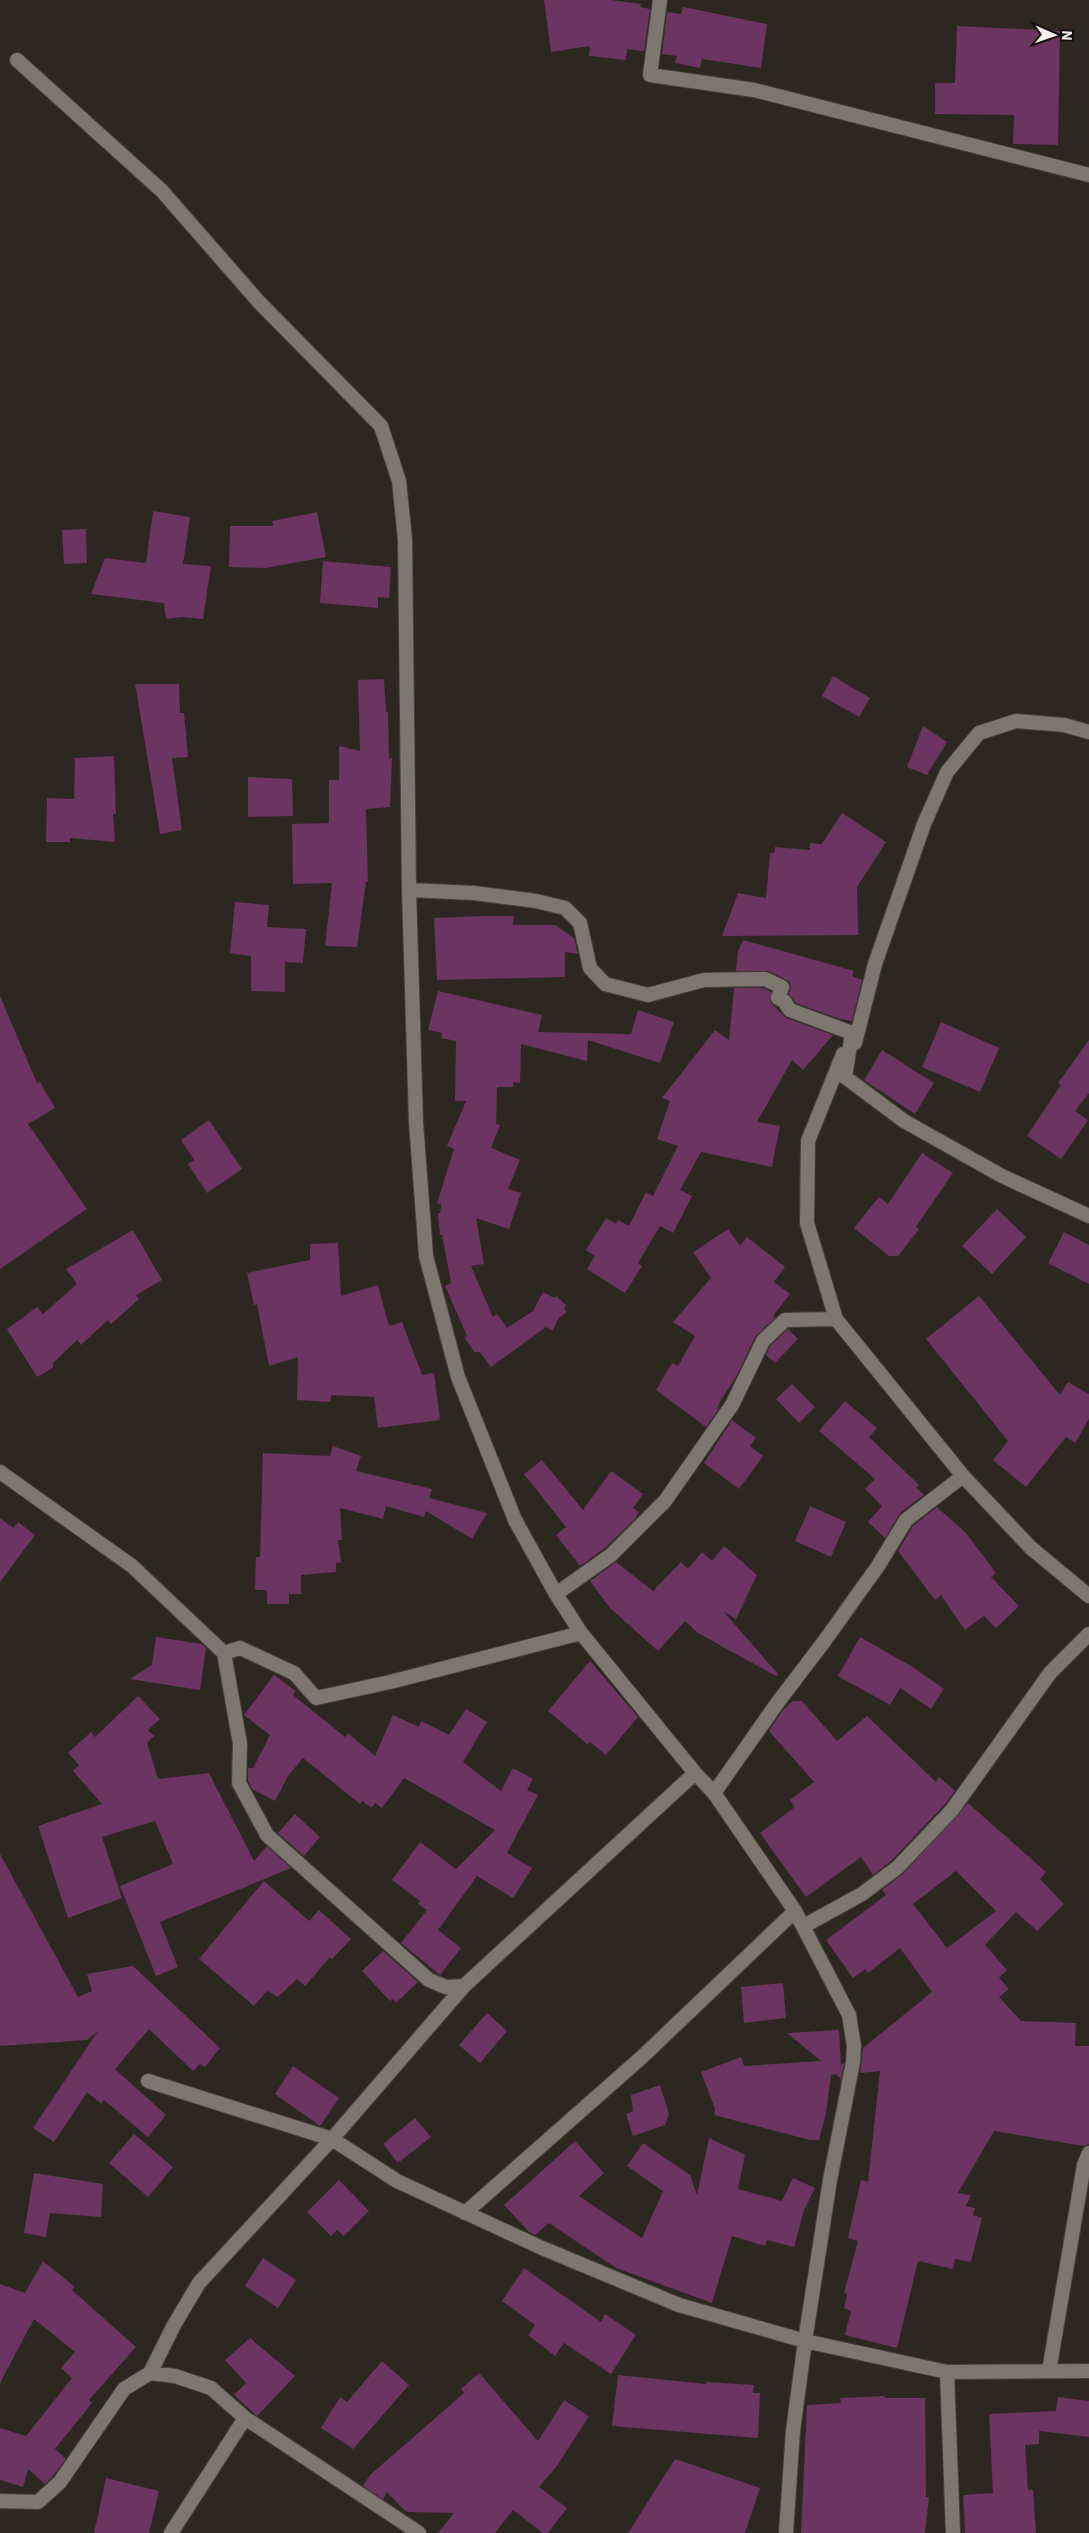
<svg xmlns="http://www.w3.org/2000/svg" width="1089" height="2533" viewBox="0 0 1089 2533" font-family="'IBM Plex Sans',sans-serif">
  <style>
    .building { fill: #6b3461; fill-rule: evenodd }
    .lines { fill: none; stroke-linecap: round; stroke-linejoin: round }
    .minor-casing { stroke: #47423d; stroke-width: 16 }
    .minor { stroke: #7e7670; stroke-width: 14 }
  </style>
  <rect width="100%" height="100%" fill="#2d2721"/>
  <path class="building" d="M544 0H611L641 4 640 7 650 9 644 51 627 49 626 60 589 56 590 46 551 52Z
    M683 7 767 24 761 68 702 59 700 68 675 63 677 56 662 54 667 12 681 14Z
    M957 26 1060 31 1058 145 1013 144 1014 115 935 114V83H955Z
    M153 511 190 517 183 564 211 566 203 619 182 617 166 619 164 603 91 594 105 558 146 563Z
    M317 512 326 557 266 568 229 567 230 526H273L272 521Z
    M86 529 87 563 64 564 62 530Z
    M323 561 391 567 389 598 378 597V608L320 603Z
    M833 676 870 698 859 717 822 696Z
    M384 679 386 712H388L389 758H392L390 807 366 809 368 882H366L357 947 325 946 332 883 293 884 292 824 329 823V780H339V746L360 751 358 680Z
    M135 684H179L180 713H184L188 757 172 758 182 830 160 834Z
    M923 726 947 742 927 775 907 767Z
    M114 756 116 814H113L115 842 70 838V842H46L47 798 74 799 75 758Z
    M248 777 292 779 293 816 248 817Z
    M842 813 886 842 857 887 858 935 722 936 738 893 766 898 770 853H775V847L810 850V843L822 844Z
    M235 902 269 905 267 927 306 929 303 963 285 962V992L251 991V956L230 953Z
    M485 916H514L513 925H555L574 938 578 954 565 952V977L437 980 434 918Z
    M743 940 854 971 852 976 862 980 852 1021 840 1019 796 1003 789 994 791 986 789 981 769 971H736L738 951Z
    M734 988H763L771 992V1003L786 1018 833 1035 803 1070 792 1060 757 1122 780 1126 772 1167 701 1152 680 1190 692 1196 673 1233 660 1226 638 1263 642 1266 625 1293 587 1269 595 1256 586 1250 606 1218 616 1224 618 1220 629 1226 646 1192 653 1196 678 1146 657 1139 670 1101 662 1098 715 1030 729 1040Z
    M438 991 542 1015 538 1032 631 1034 638 1010 674 1022 660 1063 588 1040 587 1061 521 1044 520 1083 513 1082V1087H497L496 1124 500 1125 491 1148 520 1160 508 1189 521 1193 509 1229 476 1218 484 1264 471 1266 493 1317 497 1314 507 1328 533 1311 543 1292 554 1298 556 1296 566 1305 564 1309 567 1312 559 1318 552 1331 546 1327 491 1367 480 1352H474L464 1337 467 1336 445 1286 451 1283 442 1235H440L438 1213H440L441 1205 437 1203 454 1149 447 1146 466 1101H455L456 1041 441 1038 442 1033 428 1030Z
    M0 996 37 1083 40 1082 55 1108 28 1124 87 1209 0 1269Z
    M941 1022 999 1048 980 1092 922 1067Z
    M1089 1040V1093L1075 1111 1088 1120 1061 1159 1027 1136 1061 1085 1058 1083Z
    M882 1050 934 1083 915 1114 864 1080Z
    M209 1120 242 1169 207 1193 188 1164 194 1160 181 1140Z
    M922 1153 953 1173 916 1227 919 1229 898 1256H889L854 1228 879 1197 888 1204Z
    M997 1209 1026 1237 992 1274 962 1246Z
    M728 1229 740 1246 747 1237 785 1267 774 1282 790 1294 773 1316 775 1318 755 1337 736 1377 721 1400 717 1408 718 1410 706 1427 656 1390 672 1363 678 1366 695 1336 673 1322 711 1278 693 1252Z
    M133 1230 162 1280 136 1295 139 1299 111 1324 108 1320 81 1345 77 1340 53 1363V1368L37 1377 7 1329 37 1307 43 1314 77 1284 66 1269Z
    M1064 1232 1089 1245V1284L1048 1263Z
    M338 1243 341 1296 378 1285 389 1326 402 1322 422 1375 434 1373 440 1420 378 1428 374 1397 331 1395 330 1402 297 1400 298 1357 269 1366 257 1304 254 1305 247 1273 310 1260V1244Z
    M979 1296 1060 1395 1068 1382 1089 1394V1419L1075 1443 1066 1437 1026 1487 993 1460 1008 1441 926 1339Z
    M788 1329 798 1339 775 1363 766 1355 770 1346Z
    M792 1384 815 1407 799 1423 776 1399Z
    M845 1401 877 1428 869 1437 919 1485 916 1488 924 1495 900 1513 885 1538 868 1522 882 1506 865 1489 875 1479 819 1431Z
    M732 1420 756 1438 750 1446 763 1456 739 1489 704 1463Z
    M333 1446 361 1456 356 1471 432 1489 429 1498 487 1513 472 1539 426 1511 424 1517 386 1506 383 1519 340 1508 342 1540H338L341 1562 336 1563V1572L301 1575V1594H289V1604H267V1590H255L256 1557H260L263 1453 330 1456Z
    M542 1460 583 1510 611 1471 643 1494 633 1508 639 1512 634 1520 605 1548 580 1566 556 1535 566 1527 524 1474Z
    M810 1506 846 1522 831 1557 795 1541Z
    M937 1507 966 1533 996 1573 991 1577 1019 1606 996 1628 984 1616 965 1630 941 1595 935 1600 898 1551 913 1526Z
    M0 1518 13 1528 18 1522 35 1535 0 1582Z
    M724 1546 757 1575 736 1619 724 1612 778 1674 776 1676 698 1633 685 1621 658 1651 610 1608 590 1581 616 1562 653 1591 681 1562 688 1569 702 1552 712 1561Z
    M156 1637 202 1644 206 1648 200 1690 130 1679 152 1665Z
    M860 1637 911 1666 944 1689 931 1709 900 1688 890 1705 838 1676Z
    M590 1661 638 1717 606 1755 590 1742 587 1744 548 1711Z
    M274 1675 296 1691 293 1695 345 1737 348 1733 375 1756 393 1715 419 1727 421 1721 449 1735 466 1709 487 1722 463 1762 501 1791 513 1768 533 1779 527 1790 538 1795 507 1853 532 1868 513 1898 477 1876 438 1930 461 1948 440 1975 401 1943 427 1910 418 1904 420 1901 392 1880 420 1842 456 1869 495 1830 404 1778 382 1808 375 1803 372 1808 362 1801 360 1804 303 1758 288 1776 275 1801 252 1789 248 1781V1768H253L270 1735 244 1715Z
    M138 1696 160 1719 148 1730 154 1736 147 1743 158 1779 209 1773 254 1861 267 1846 291 1868 160 1922 178 1967 156 1976 120 1886 173 1864 155 1821 102 1837 122 1898 68 1918 38 1826 102 1804 73 1771 79 1765 68 1753 91 1732 95 1737Z
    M793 1701H802L837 1741 867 1716 936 1782 939 1777 955 1791 945 1804 892 1860 873 1875 861 1857 806 1897 760 1833 795 1807 790 1800 814 1782 769 1731 782 1711Z
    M968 1803 1046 1872 1040 1879 1064 1904 1037 1931 1016 1912 985 1945 1007 1970 999 1978 1009 1989 999 1997 1021 2021 1076 2023 1075 2046H1089V2144L1083 2146 994 2131 958 2193 971 2195 966 2206 975 2208 973 2215 982 2218 971 2262 955 2259 953 2269 918 2261 897 2348 845 2335 851 2311 844 2308 847 2294 844 2293 858 2241 848 2238 861 2180 868 2182 880 2071 860 2073 863 2048 932 1992 900 1948 868 1973 865 1969 853 1978 826 1940 886 1895 882 1890 904 1873ZM956 1871 996 1911 947 1948 913 1904Z
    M295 1814 320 1837 304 1856 278 1833Z
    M0 1854 78 1997 92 1991 87 1974 133 1966 220 2048 205 2067 200 2064 193 2071 149 2029 115 2069 166 2115 148 2137 104 2100 101 2104 87 2092 54 2142 33 2128 98 2031 87 2040 0 2046Z
    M264 1881 309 1921 319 1910 351 1939 332 1959 330 1957 305 1986 297 1979 278 1997 267 1991 254 2006 199 1959Z
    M383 1951 418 1982 396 2003 393 1999 390 2001 362 1971Z
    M783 1983 786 2018 744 2023 741 1987Z
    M487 2013 507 2031 480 2063 459 2045Z
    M839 2030 841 2065 844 2063 841 2079 836 2074 831 2075 826 2113 819 2140H810L714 2115 715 2109 701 2072 741 2057 744 2066 821 2061 787 2033Z
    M293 2066 339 2098 320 2126 275 2094Z
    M660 2085 669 2114 665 2125 633 2136 626 2114 633 2111 631 2095Z
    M415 2118 431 2137 398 2163 383 2144Z
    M134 2134 173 2167 148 2197 109 2163Z
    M709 2138 745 2155 738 2189 782 2201 793 2178 815 2188 804 2210 794 2247 767 2240 765 2246 732 2236 712 2303 616 2268 549 2223 535 2235 529 2232 504 2205 575 2141 604 2173 579 2196 642 2238 663 2191 627 2166 643 2143 690 2175 697 2195Z
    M34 2173 103 2184 101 2217 50 2213 46 2237 24 2233Z
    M339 2180 369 2211 344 2236 337 2230 331 2236 307 2212Z
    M263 2258 296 2280 278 2308 245 2286Z
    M43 2261 75 2287 72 2290 136 2347 89 2400 92 2403 55 2449 66 2459 53 2476 45 2484 28 2469 23 2487 0 2480V2428L26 2436 72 2378 61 2368 75 2352 34 2319 0 2383V2284L25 2293Z
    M524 2268 601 2322 605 2314 636 2335 611 2374 564 2343 555 2356 528 2335 535 2325 502 2301Z
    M250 2338 295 2376 257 2416 234 2395 246 2383 225 2360Z
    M382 2361 409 2385 353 2449 321 2428 340 2397 347 2402Z
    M479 2373 538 2441 564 2400 589 2416 557 2466 539 2487 567 2508 548 2533H543L513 2510 495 2533H438L454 2513 408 2512 404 2510 387 2492 383 2499 363 2486 370 2475 464 2393 461 2389Z
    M618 2375 706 2384V2382L754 2385 753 2393H760L758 2438 612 2426Z
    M885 2396 884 2398H925L926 2497H929L925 2533H801L807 2405 841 2403 840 2398Z
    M1058 2397 1089 2401V2437L1039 2431V2444L1025 2445 1028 2490H1033L1036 2533H965L963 2495 993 2493 989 2414 1056 2411Z
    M675 2459 760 2488 745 2533H628Z
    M106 2478 159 2491 149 2533H94Z"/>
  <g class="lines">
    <g class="minor-casing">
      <path id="minor" d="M660 0 650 75 754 90 1089 175
        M17 60 162 191 258 301 381 426 399 481 405 539 409 890 416 1122 426 1256 458 1377 515 1520 556 1594 581 1633 695 1773 714 1793 795 1911 849 2015 854 2046 853 2062 830 2180 805 2341 793 2431 786 2533
        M409 890 474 893 536 901 565 908 580 923 590 968 605 984 648 995 704 980 765 979 782 987 778 998 784 1001 790 1010 852 1033 845 1077 904 1121 1002 1176 1089 1216
        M855 1043 875 964 924 824 947 772 979 733 1016 721 1064 725 1089 732
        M843 1054 808 1141 807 1223 836 1319 963 1476 1031 1548 1089 1596
        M0 1472 132 1566 224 1653 240 1648 294 1673 316 1698 390 1682 581 1633
        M556 1594 611 1555 665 1501 732 1405 763 1341 785 1320 836 1319
        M224 1653 240 1744 239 1783 267 1835 429 1980 446 1987 464 1986
        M714 1793 778 1702 823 1643 878 1566 906 1520 963 1476
        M804 1926 862 1894 898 1867 952 1810 1050 1673 1089 1634
        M148 2081 332 2139 397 2181 542 2248 679 2305 805 2341 947 2372 1089 2371
        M465 2213 642 2057 795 1911
        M1049 2371 1084 2165 1089 2153
        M947 2372 953 2533
        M150 2373 174 2325 199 2283 332 2139 464 1986 695 1773
        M0 2501 38 2502 60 2482 124 2389 150 2373 175 2376 211 2388 245 2418 419 2533
        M171 2533 245 2418"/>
    </g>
    <use href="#minor" class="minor"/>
  </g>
  <g transform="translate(1054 35) rotate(92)" stroke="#13100e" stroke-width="4" paint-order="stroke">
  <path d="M0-4L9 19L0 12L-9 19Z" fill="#f7f2ef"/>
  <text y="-8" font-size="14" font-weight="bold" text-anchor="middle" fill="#f7f2ef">N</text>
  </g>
</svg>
